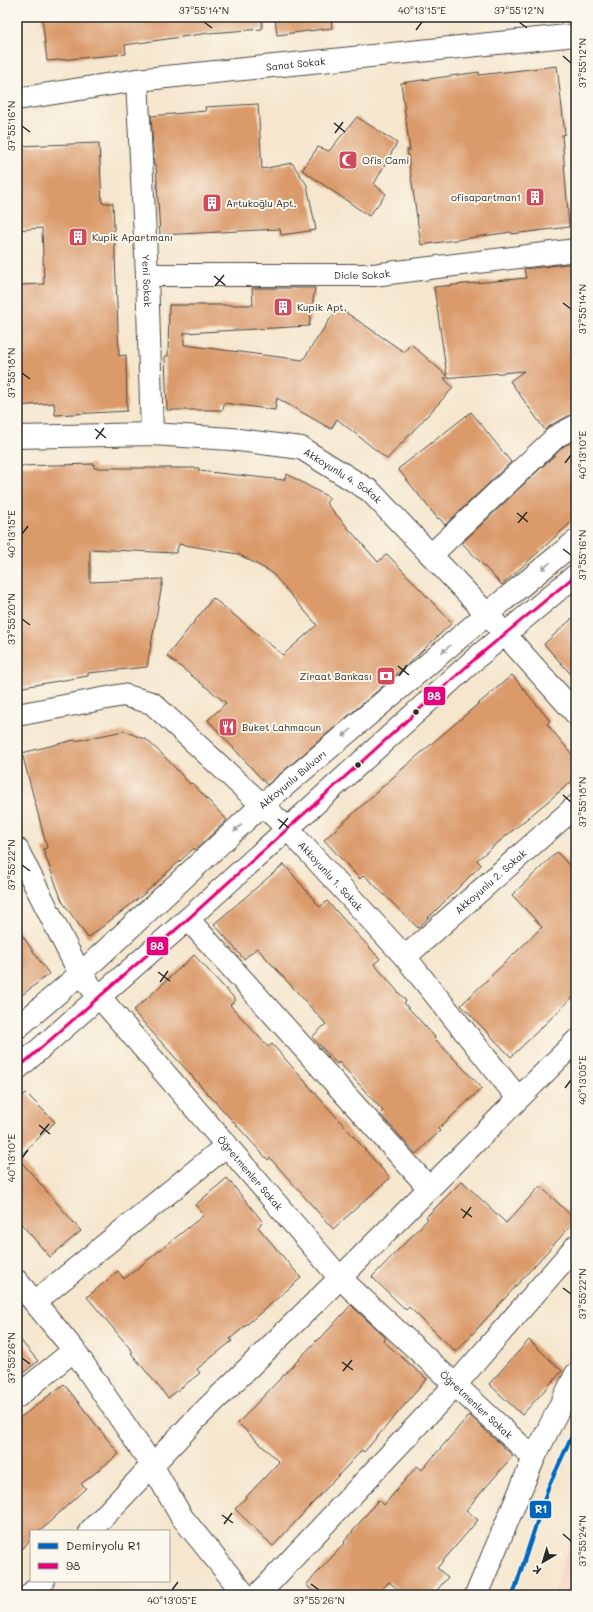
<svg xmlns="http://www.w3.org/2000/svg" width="593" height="1612" viewBox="0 0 593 1612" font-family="Mali,sans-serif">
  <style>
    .built { fill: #f7d1c6 }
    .building { fill: #da9a6b }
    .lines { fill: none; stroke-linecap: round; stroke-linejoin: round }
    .minor-casing { stroke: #494743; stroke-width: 24 }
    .major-casing { stroke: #494743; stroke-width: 24 }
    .minor { stroke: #fff; stroke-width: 22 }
    .major { stroke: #fff; stroke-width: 22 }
    .bus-1-casing { stroke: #fbf7ec; stroke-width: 6 }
    .bus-1 { stroke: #e5007d; stroke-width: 3 }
    .rail-1-casing { stroke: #fbf7ec; stroke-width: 7 }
    .rail-1 { stroke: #0065bd; stroke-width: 4 }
    .oneway { fill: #a0a0a0 }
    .ticks { fill: none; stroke: #2b2b2b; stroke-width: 1.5 }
    .bus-dot { fill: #2b2b2b; stroke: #fbf7ec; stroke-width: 1.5 }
    .labels { text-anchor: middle; stroke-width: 4; stroke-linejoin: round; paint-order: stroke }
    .street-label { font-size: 10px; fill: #2b2b2b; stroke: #fbf7ec }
    .poi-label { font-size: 10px; fill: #2b2b2b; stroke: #fbf7ec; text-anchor: start }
    .line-badge { stroke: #fbf7ec; stroke-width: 1.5 }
    .badge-label { font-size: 11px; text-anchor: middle; font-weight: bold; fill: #fff }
    .neatline { fill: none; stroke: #2b2b2b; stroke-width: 1.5 }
    .ticks-label { font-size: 10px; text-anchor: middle; fill: #2b2b2b }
  </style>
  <rect width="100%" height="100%" fill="#fbf7ec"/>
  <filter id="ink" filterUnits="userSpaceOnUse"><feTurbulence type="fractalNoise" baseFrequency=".025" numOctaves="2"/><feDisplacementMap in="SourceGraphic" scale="8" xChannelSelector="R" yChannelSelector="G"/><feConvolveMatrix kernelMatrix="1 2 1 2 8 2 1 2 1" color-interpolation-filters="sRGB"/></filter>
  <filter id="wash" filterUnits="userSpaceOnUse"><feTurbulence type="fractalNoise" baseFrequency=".012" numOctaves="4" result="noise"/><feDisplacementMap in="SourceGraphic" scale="16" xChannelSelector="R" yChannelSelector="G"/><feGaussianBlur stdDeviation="0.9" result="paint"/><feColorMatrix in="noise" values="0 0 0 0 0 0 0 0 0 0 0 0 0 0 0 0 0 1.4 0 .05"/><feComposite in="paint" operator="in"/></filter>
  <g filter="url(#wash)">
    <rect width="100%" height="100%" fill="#f5e6cd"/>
    <path class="built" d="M576 1524V1595H552Z"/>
    <g id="blocks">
      <path class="building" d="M42 17H262V29L209 33 125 45 126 54 47 61Z
        M275 17H331L332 28 277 35Z
        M557 66 565 134 562 135 569 227 512 234 511 232 421 245 407 149 410 151 401 83 479 72V75Z
        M258 104 262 169 292 163 307 185 316 230 281 235 280 229 160 235 156 165H154L151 116 206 111 205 107Z
        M357 117 397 143 374 184 386 194 369 216 302 170 318 147 329 151Z
        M99 143 102 203H113L119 356 126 355 127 411 55 415 54 403 17 406V285L44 284 42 228 17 230V146Z
        M576 263V414L570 415 551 425 545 430 510 381 524 371 444 378 453 388 387 459 337 419 331 429 277 398 275 410 224 403 223 410H167L165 356H168L169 305H253L252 288H315L309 326 184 333V345L303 360 338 307 404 352 411 344 447 376 434 287 526 278 524 269Z
        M471 412 511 462 445 525 439 518 438 519 398 469Z
        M576 440V518L502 585 462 543 564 446Z
        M94 464V468H199V471L284 480 287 474 330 498 326 503 378 562 387 554 452 623 395 676 267 785 208 720 226 703 167 656 213 598 283 655 317 625 271 572 238 554 179 544 176 553 90 549V582L163 579 147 667 88 673V676L17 688V644L20 643 17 593V466Z
        M576 615V680L544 644Z
        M512 675 550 721 547 724 576 759V778L477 860 481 865 418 928 364 875 360 879 324 840 401 770Z
        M124 731 147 740 163 755 190 784 192 783 227 820 195 850 194 848 144 894 88 938 62 901 43 849 47 848 22 753 74 740 75 741Z
        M557 852 576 873V994L511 1057 461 1005 542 927 512 895Z
        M284 864 320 907 327 901 380 959 374 964 406 1001 404 1003 435 1037 434 1038 482 1088 438 1129 440 1131 416 1154 380 1114 383 1111 339 1062 337 1064 312 1037 326 1024 257 948 244 959 214 924Z
        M17 928 49 974 17 999Z
        M194 955 236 1000 230 1005 268 1047 272 1044 390 1178 333 1229 270 1158 268 1160 133 1011Z
        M26 1093 55 1122 18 1158 81 1231 50 1257 17 1219V1101Z
        M227 1178 263 1222 258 1227 301 1278 230 1339 232 1341 197 1369 200 1373 168 1398 131 1353 133 1352 87 1297 118 1271 124 1279 204 1215 195 1205Z
        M462 1181 506 1223 540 1186 576 1220 456 1352 409 1307 406 1310 372 1277 428 1219 426 1217Z
        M351 1305 386 1338 383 1341 427 1379 364 1452 362 1450 273 1546 235 1509 279 1462 238 1423 319 1338 320 1339Z
        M17 1336 38 1361 17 1378Z
        M529 1340 562 1371 522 1415 489 1384Z
        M64 1384 119 1454 81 1484 86 1488 40 1531H31V1540L17 1553V1420Z
        M469 1415 513 1456 466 1510 478 1520 437 1568 448 1577 433 1595H405L389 1582 377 1595H317L306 1585 345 1543 344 1542 378 1500 384 1505 417 1466 422 1470Z"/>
    </g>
  </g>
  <g filter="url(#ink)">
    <use href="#blocks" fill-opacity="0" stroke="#494743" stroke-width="1"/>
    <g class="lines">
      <g class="minor-casing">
        <g id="minor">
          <path id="s1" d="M137 80 147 275 152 434"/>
          <path id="s2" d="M17 99 137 80 576 35"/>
          <path id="s3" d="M147 275H373L576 250"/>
          <path id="s4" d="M17 437 152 434 231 439 301 448 370 491 487 614 576 714"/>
          <path d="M431 555 557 436 576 426"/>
          <path id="s5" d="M17 715 123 695 152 703 288 829 405 957 518 1098"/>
          <path id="s6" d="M17 849 80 974 340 1278 534 1458"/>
          <path d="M188 919 429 1188"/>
          <path id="s7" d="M405 957 576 806"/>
          <path d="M17 1281 74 1350 152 1465 181 1516 245 1595"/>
          <path d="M35 1302 227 1145"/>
          <path d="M17 1397 74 1350"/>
          <path d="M90 1531 196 1419 340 1278 576 1041"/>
          <path d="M30 1595 43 1581"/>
          <path d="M258 1595 456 1384 576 1246"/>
          <path d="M476 1595 534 1458 576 1374"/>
        </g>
      </g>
      <g class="major-casing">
        <g id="major">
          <path id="s8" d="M17 1028 80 974 262 805 487 614 576 541"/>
          <path d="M17 1069 188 919 476 658 576 575"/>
        </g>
      </g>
      <use href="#minor" class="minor"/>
      <use href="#major" class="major"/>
      <g class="bus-1-casing">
        <path id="bus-1" d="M17 1069 188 919 476 658 576 575"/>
      </g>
      <use href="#bus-1" class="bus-1"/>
      <g class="rail-1-casing">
        <path id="rail-1" d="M513 1595 548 1488 576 1427"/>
      </g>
      <use href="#rail-1" class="rail-1"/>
    </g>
    <defs><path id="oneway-solid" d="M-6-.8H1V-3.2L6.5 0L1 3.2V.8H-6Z"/></defs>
    <g class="oneway">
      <use href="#oneway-solid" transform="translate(546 566) rotate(141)"/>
      <use href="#oneway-solid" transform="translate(446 649) rotate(140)"/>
      <use href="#oneway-solid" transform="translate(347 733) rotate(140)"/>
      <use href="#oneway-solid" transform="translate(238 828) rotate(137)"/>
    </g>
  </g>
  <path class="ticks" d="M204 22 212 28M519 22 527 28M416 30 422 22M563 56 571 63M334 123 345 132M22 126 30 132M335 133 343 122M214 276 225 285M215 286 224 275M563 303 571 309M22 373 30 379M95 429 106 438M96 439 104 428M565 463 571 455M517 513 528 522M518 523 527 512M22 534 28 526M563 549 571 555M22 619 30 625M398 666 409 675M399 676 407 665M563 795 571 802M278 819 289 828M279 829 288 818M22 865 30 871M158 972 170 981M160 982 168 971M565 1088 571 1080M39 1125 50 1134M40 1135 49 1124M22 1158 28 1150M461 1209 472 1217M463 1218 471 1207M563 1288 571 1294M22 1358 30 1364M342 1362 353 1370M343 1371 352 1360M222 1515 233 1523M224 1524 232 1513M563 1534 571 1541M311 1584 319 1590M172 1590 178 1582"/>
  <defs>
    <g id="mosque-square" transform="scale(1)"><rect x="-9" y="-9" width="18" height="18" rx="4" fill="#d1495b" stroke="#fbf7ec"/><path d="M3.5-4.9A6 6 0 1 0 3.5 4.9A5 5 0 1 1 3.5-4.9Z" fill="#fff"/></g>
    <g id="building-square" transform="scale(1)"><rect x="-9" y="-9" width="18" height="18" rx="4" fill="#d1495b" stroke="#fbf7ec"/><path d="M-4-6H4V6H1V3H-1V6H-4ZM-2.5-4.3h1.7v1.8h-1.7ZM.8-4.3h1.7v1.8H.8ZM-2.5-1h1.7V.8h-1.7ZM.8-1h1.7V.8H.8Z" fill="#fff"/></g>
    <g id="bank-square" transform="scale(1)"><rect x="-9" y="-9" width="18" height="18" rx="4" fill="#d1495b" stroke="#fbf7ec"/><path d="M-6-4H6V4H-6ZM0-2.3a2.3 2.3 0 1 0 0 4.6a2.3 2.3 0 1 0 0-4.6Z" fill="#fff"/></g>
    <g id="restaurant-square" transform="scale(1)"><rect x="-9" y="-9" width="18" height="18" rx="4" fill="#d1495b" stroke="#fbf7ec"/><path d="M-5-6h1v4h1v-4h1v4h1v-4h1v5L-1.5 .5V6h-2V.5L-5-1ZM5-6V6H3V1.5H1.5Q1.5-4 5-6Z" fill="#fff"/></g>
  </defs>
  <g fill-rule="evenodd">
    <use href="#mosque-square" x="348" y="160"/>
    <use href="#building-square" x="535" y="197"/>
    <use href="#building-square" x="212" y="203"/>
    <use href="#building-square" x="78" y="237"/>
    <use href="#building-square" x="283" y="307"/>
    <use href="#bank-square" x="386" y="676"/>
    <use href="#restaurant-square" x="228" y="727"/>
  </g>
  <g class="bus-dot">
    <circle cx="416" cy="712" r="3.5"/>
    <circle cx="358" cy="765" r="3.5"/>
  </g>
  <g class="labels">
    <g class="street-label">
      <text dy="4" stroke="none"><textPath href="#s2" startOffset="281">Sanat Sokak</textPath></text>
      <text dy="4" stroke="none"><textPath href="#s3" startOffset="215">Dicle Sokak</textPath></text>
      <text dy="4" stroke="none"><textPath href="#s1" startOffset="201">Yeni Sokak</textPath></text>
      <text dy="4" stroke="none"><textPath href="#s4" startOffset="335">Akkoyunlu 4. Sokak</textPath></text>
      <text dy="4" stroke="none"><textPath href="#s8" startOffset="371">Akkoyunlu Bulvarı</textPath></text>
      <text dy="4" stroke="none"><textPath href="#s5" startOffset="387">Akkoyunlu 1. Sokak</textPath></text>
      <text dy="4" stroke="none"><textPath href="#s7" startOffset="114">Akkoyunlu 2. Sokak</textPath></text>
      <text dy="4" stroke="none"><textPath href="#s6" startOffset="402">Öğretmenler Sokak</textPath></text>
      <text dy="4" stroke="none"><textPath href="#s6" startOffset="726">Öğretmenler Sokak</textPath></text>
    </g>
    <g class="poi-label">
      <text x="362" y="164">Ofis Cami</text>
      <text x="521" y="201" text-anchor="end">ofisapartman1</text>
      <text x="226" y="207">Artukoğlu Apt.</text>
      <text x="92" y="241">Kupik Apartmanı</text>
      <text x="297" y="311">Kupik Apt.</text>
      <text x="372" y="680" text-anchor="end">Ziraat Bankası</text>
      <text x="242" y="731">Buket Lahmacun</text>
    </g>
  </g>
  <g class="line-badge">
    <rect x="423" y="686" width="23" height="20" rx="4" fill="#e5007d"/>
    <rect x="146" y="936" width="23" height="20" rx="4" fill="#e5007d"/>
    <rect x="529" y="1500" width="23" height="19" rx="4" fill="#0065bd"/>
  </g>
  <g class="badge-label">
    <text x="434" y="700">98</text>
    <text x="157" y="950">98</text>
    <text x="541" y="1513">R1</text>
  </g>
  <rect width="593" height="1612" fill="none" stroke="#fbf7ec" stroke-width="44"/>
  <rect x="30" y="1530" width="140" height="52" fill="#fbf7ec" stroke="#a8a59f"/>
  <rect x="38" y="1543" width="20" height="6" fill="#0065bd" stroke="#a8a59f"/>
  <text x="66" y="1550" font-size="12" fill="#2b2b2b">Demiryolu R1</text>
  <rect x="38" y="1563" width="20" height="6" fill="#e5007d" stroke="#a8a59f"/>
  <text x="66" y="1570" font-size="12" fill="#2b2b2b">98</text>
  <g transform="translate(543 1562) rotate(218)" stroke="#fbf7ec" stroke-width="3" paint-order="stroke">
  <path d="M0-3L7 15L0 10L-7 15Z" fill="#2b2b2b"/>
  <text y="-6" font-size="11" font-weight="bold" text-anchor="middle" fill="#2b2b2b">K</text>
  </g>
  <rect x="22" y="22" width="549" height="1568" class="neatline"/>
  <g class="ticks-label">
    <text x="204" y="14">37°55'14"N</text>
    <text x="422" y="14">40°13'15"E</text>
    <text x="519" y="14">37°55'12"N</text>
    <text transform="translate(582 63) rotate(-90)" y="4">37°55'12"N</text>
    <text transform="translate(11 126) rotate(-90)" y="4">37°55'16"N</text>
    <text transform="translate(582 309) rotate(-90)" y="4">37°55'14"N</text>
    <text transform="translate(11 373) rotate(-90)" y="4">37°55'18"N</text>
    <text transform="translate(582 455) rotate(-90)" y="4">40°13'10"E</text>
    <text transform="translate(11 534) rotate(-90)" y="4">40°13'15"E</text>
    <text transform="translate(582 555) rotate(-90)" y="4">37°55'16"N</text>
    <text transform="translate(11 619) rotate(-90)" y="4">37°55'20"N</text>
    <text transform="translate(582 802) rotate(-90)" y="4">37°55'18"N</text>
    <text transform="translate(11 865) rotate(-90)" y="4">37°55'22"N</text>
    <text transform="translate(582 1080) rotate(-90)" y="4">40°13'05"E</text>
    <text transform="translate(11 1158) rotate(-90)" y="4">40°13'10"E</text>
    <text transform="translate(582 1294) rotate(-90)" y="4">37°55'22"N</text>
    <text transform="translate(11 1358) rotate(-90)" y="4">37°55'26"N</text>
    <text transform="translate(582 1541) rotate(-90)" y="4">37°55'24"N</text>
    <text x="172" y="1604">40°13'05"E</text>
    <text x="319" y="1604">37°55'26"N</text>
  </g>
</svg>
